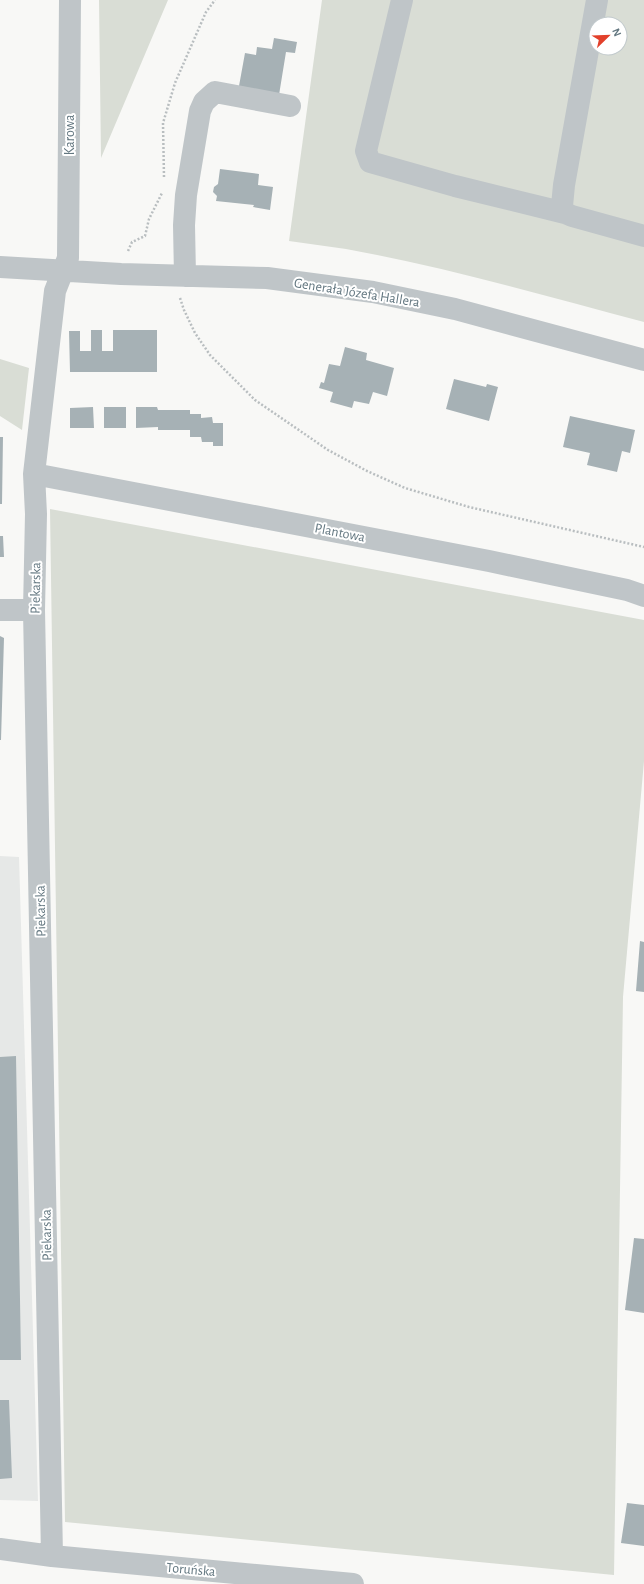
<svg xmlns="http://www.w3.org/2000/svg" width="644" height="1584" viewBox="0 0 644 1584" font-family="'Alegreya Sans',sans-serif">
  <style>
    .built { fill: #e6e8e7 }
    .green { fill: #d9ddd5; fill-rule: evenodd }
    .building { fill: #a6b1b5 }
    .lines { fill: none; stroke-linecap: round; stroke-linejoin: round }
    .path { stroke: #b9bec0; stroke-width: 2.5; stroke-dasharray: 2 2; stroke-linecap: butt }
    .minor { stroke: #bfc5c8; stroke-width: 22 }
    .labels { text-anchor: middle; stroke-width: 4; stroke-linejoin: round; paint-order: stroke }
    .street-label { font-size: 14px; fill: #637780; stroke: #fff }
  </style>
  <rect width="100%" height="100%" fill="#f8f8f6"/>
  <path class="built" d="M0 856 19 857 38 1501 0 1500Z"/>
  <path class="green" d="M99 0H168L101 158Z
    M322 0H644V322C545 296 446 267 346 249 327 246 308 244 289 241ZM596 24H620V48H596Z
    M0 359 29 368 22 430 0 416Z
    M50 509 644 620V761L623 997 614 1575 65 1522Z"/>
  <path class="building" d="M274 38 297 42 295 53 286 52 279 95 239 86 245 53 256 55 257 47 272 49Z
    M220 169 259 174 258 185 273 187 270 210 253 207 254 205 216 201 217 196 213 192 214 187 218 184Z
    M91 330H102V351H113V330H157V372H70L69 331H80V351H91Z
    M345 347 367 353 366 360 394 368 387 396 373 392 369 404 354 401 352 408 330 402 333 392 319 388 321 382 324 383 329 364 340 366Z
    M454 379 486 387 487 384 498 387 489 421 446 409Z
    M93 407 94 428H70V408Z
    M104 407H126V428H104Z
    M136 407H157L158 410H190V414H201V418L212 417 213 423H223V446H213V442H202L201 437H190V430H158V427L136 428Z
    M570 416 635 430 630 453 622 451 617 472 587 465 590 453 563 447Z
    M0 437H3L2 504H0Z
    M0 536H3L4 557H0Z
    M0 636 4 638 1 740H0Z
    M640 941 644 942V992L636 991Z
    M16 1056 21 1360H0V1057Z
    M634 1238 644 1239V1313L625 1310Z
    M0 1400H9L12 1478 0 1479Z
    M627 1503 644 1505V1546L621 1543Z"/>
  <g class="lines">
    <path class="path" d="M164 177 163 123 175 83 206 12 215 0
      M128 251 132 242 145 236 149 219 162 193
      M180 298 184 310 195 333 210 355 255 400 328 450 367 471 405 488 469 507 644 547"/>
    <path class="minor" d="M402 0 366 151 370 162 455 186 565 213
      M597 0 564 185 562 206 565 213 572 216 644 236
      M0 267 121 274 267 278 373 292 455 309 644 360
      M185 276 184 225 186 195 200 111 204 102 215 92 290 106
      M34 474 489 561 627 590 644 596
      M0 610H34
      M0 1549 52 1556 353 1584
      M52 1556 34 610 36 514 34 474 55 291 68 258 70 0"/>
  </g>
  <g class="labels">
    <g class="street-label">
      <text transform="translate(69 135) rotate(-90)" y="5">Karowa</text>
      <text transform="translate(357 292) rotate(9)" y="5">Generała Józefa Hallera</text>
      <text transform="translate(340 532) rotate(11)" y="5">Plantowa</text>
      <text transform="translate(35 588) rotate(-89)" y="5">Piekarska</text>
      <text transform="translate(40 911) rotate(-91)" y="5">Piekarska</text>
      <text transform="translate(46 1235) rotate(-91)" y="5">Piekarska</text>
      <text transform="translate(191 1569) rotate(5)" y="5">Toruńska</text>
    </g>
  </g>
  <g transform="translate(608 36) rotate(67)"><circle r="19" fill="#ffffff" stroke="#c1c9cc"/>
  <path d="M0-3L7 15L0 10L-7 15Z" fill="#e2402b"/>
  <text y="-6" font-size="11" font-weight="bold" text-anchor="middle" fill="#637780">N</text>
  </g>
</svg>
